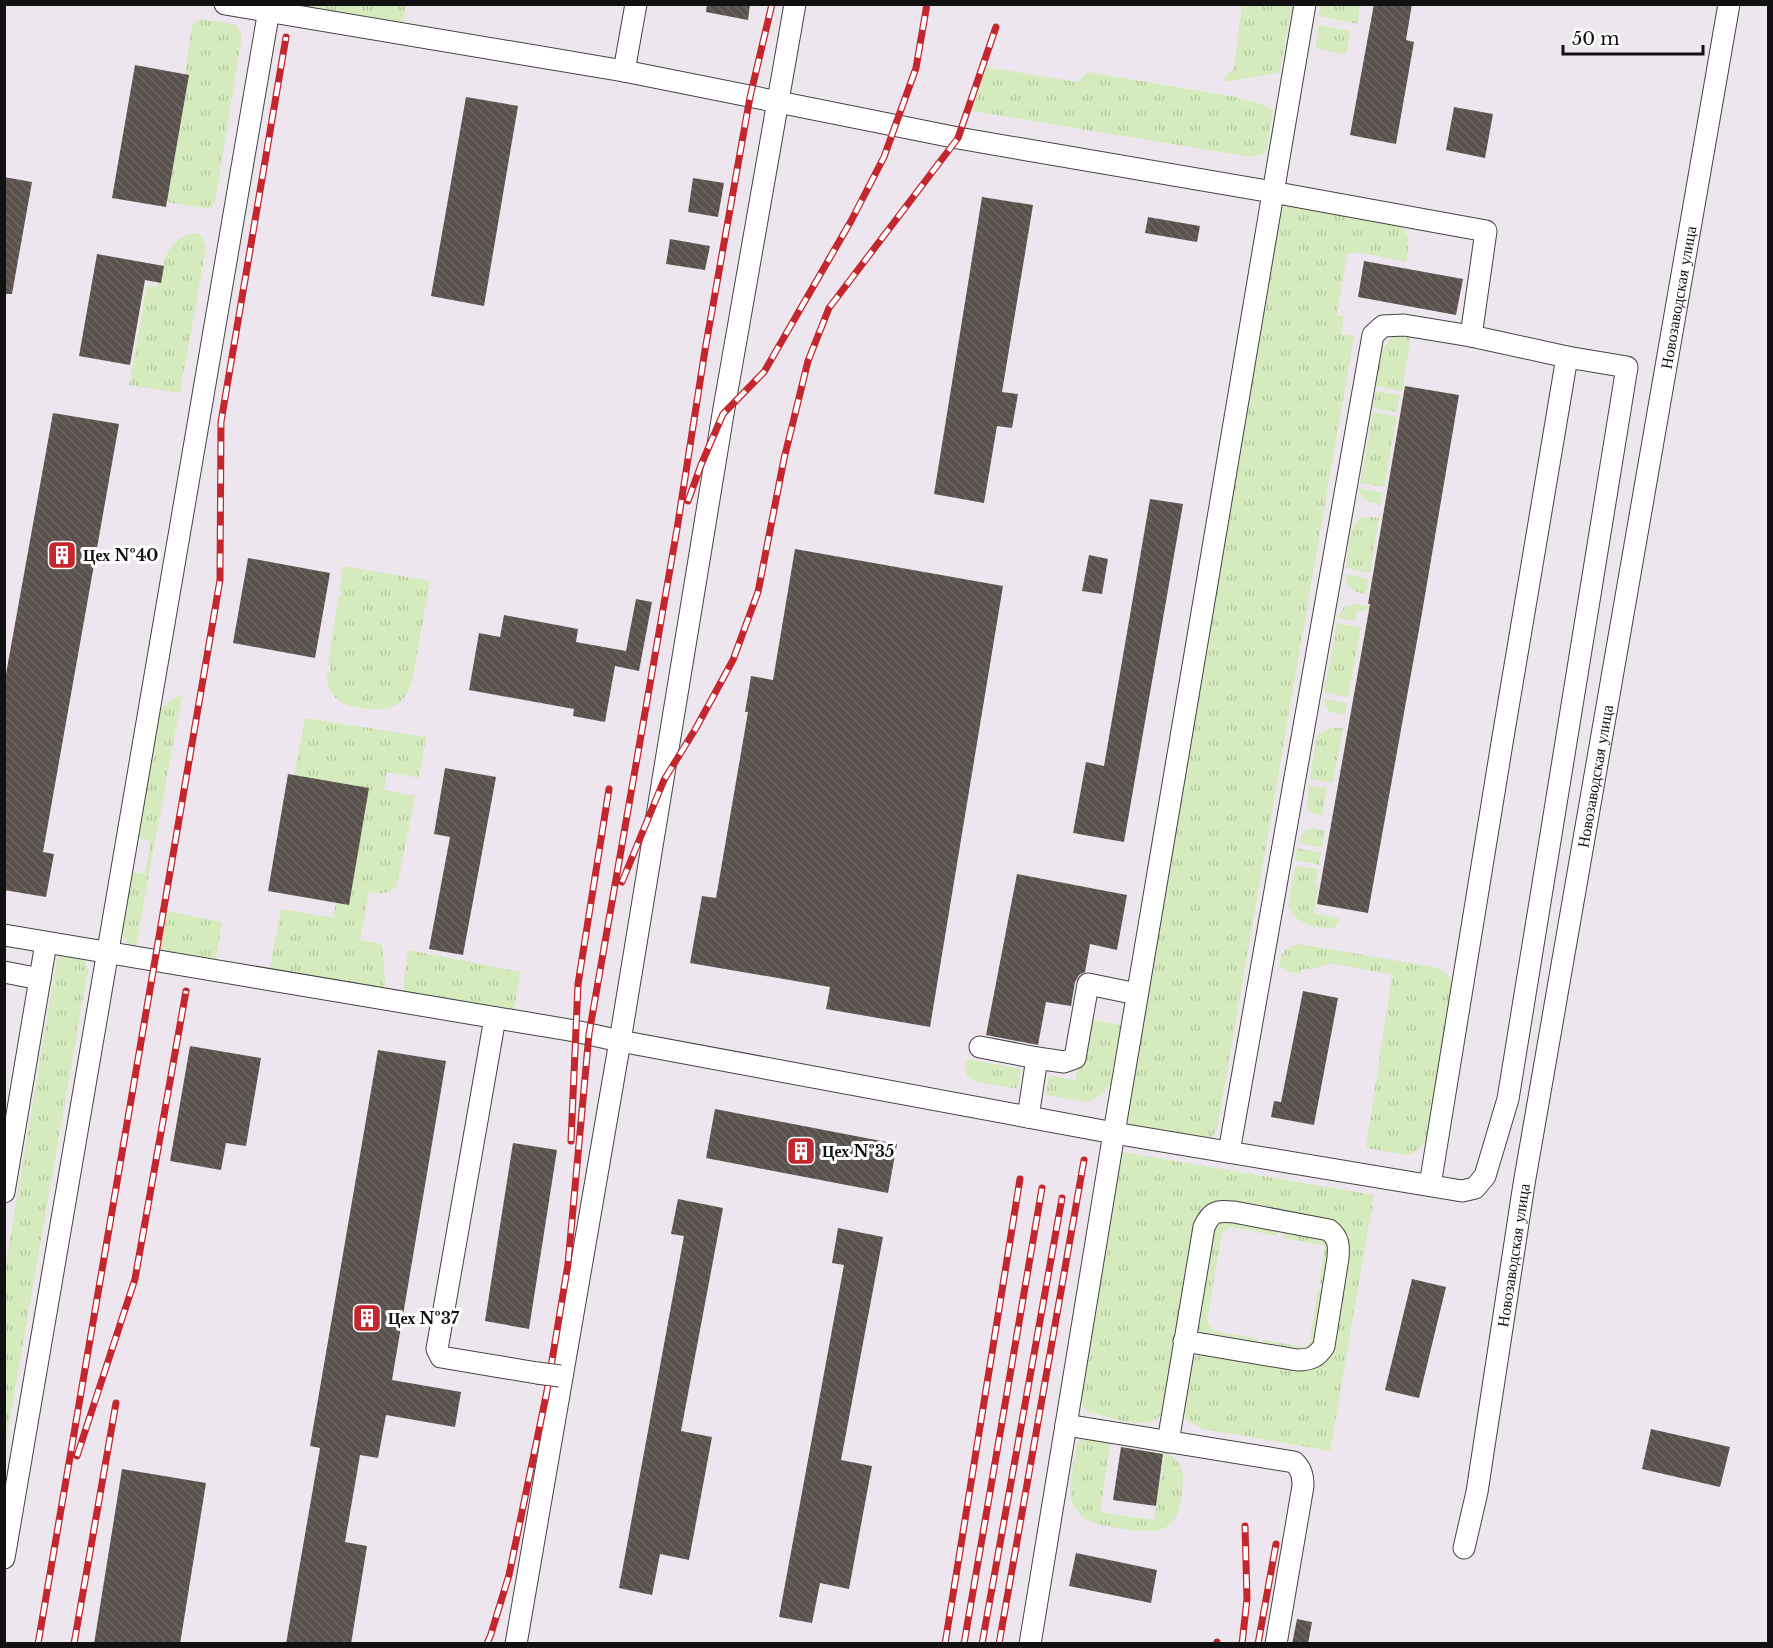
<svg xmlns="http://www.w3.org/2000/svg" width="1773" height="1648" viewBox="0 0 1773 1648" font-family="'Libre Baskerville',serif">
  <style>
    .industrial { fill: #eee6ef }
    .grass { fill: url(#grass-tufts) }
    .building { fill: url(#building-back-hatch) }
    .lines { fill: none; stroke-linecap: round; stroke-linejoin: round }
    .minor-casing { stroke: #444; stroke-width: 23 }
    .minor { stroke: #fff; stroke-width: 21 }
    .rail-casing { stroke: #c4262e; stroke-width: 7 }
    .rail { stroke: #fff; stroke-width: 4.5; stroke-dasharray: 14; stroke-linecap: butt }
    .minor-bridge-casing { stroke: #444; stroke-width: 23; stroke-linecap: butt }
    .minor-bridge { stroke: #fff; stroke-width: 21 }
    .labels { text-anchor: middle; stroke-width: 6; stroke-linejoin: round; paint-order: stroke }
    .street-label { font-size: 16px; fill: #111; stroke: #fff }
    .poi-label { font-size: 16px; font-weight: bold; fill: #111; stroke: #fff; text-anchor: start }
  </style>
  <defs>
    <pattern id="grass-tufts" width="24" height="20" patternUnits="userSpaceOnUse" patternTransform="scale(1.5)"><rect width="24" height="20" fill="#d5ebbd"/><path d="M3 7l-1-3M5 7V3M7 7l1-3M15 17l-1-3M17 17v-4M19 17l1-3" fill="none" stroke="#b6c8a1"/></pattern>
    <pattern id="building-back-hatch" width="6" height="6" patternUnits="userSpaceOnUse" patternTransform="scale(1.5)"><rect width="6" height="6" fill="#5a524d"/><path d="M-1 5l2 2M0 0l6 6M5-1l2 2" fill="none" stroke="#6d6662"/></pattern>
  </defs>
  <rect width="100%" height="100%" fill="#fffdf5"/>
  <path class="industrial" d="M5 5H1768V1643L5 1644Z"/>
  <path class="grass" d="M291 5H406L402 28Z
    M1242 5H1292L1280 72 1227 82 1223 79 1234 68Z
    M1321 5H1360L1357 24 1319 16Z
    M199 19 233 24 237 26 242 35 215 202 212 207 206 209 167 202 189 75 185 74 192 25Z
    M1319 25 1350 31 1346 55 1315 48Z
    M986 67 1077 82 1088 72 1236 97 1261 104 1273 110 1267 150 1262 154 1250 157 972 111Z
    M1287 204 1398 224C1412 234 1409 247 1406 262L1363 253H1347L1337 315 1344 316 1341 334 1354 336 1217 1130 1211 1138 1203 1141 1132 1127 1127 1118 1280 206Z
    M197 233 202 236 206 248 180 393 129 385 147 285 158 287C162 263 168 235 197 233Z
    M1397 333 1411 335 1402 391 1375 386C1379 366 1379 346 1397 333Z
    M1376 391 1400 395 1397 412 1373 408Z
    M1373 412 1397 417 1384 487 1360 483Z
    M1359 488 1383 493 1380 506 1378 507 1377 503C1367 504 1360 497 1359 488Z
    M1371 517 1379 518 1370 573 1346 568 1351 531 1353 526 1361 518Z
    M343 566 430 581C426 602 422 623 419 645 411 690 409 720 352 706 334 702 328 691 326 673H329L331 666 328 665 338 597H342V591L339 590Z
    M1345 574 1368 579 1366 594C1353 592 1345 588 1345 574Z
    M1354 604 1374 607 1373 610 1364 609 1363 612 1357 611 1355 621 1337 618 1344 607Z
    M1337 623 1361 627 1348 697 1324 692Z
    M182 695 135 951C111 933 124 897 129 871L145 874 151 841 135 837 157 712 171 700Z
    M1324 699 1347 703 1345 715 1330 712 1324 704Z
    M305 718 426 737 419 778 387 772 384 790 415 796 397 886C388 895 381 894 369 892L360 940 382 944 385 981V986L379 991 269 973 281 909 333 918 355 803 291 792Z
    M1329 728H1343L1333 783 1310 779 1316 740 1319 734Z
    M1309 785 1327 788 1322 816 1312 813 1307 808Z
    M1313 828 1325 831 1322 848 1299 843C1300 834 1304 829 1313 828Z
    M1297 848 1321 853 1319 865 1295 860Z
    M1295 866 1318 869 1315 885 1318 886 1314 913 1339 918 1338 924 1333 928C1314 929 1295 924 1288 905Z
    M167 911 222 922 216 958 212 962 160 955Z
    M1299 944 1439 968 1447 974 1453 986 1428 1134C1424 1145 1419 1152 1406 1155L1366 1148 1392 975 1330 963 1312 969H1302L1301 974 1286 971 1280 966C1278 953 1287 946 1299 944Z
    M408 950 521 972 513 1013 404 994 403 988Z
    M62 955C75 956 86 955 88 970L5 1447V1268L57 959Z
    M1086 1018 1125 1026 1114 1081 1101 1095 1092 1100 1083 1102 1046 1095 1049 1075 1075 1080Z
    M968 1059 1021 1069 1018 1089 974 1081 967 1076 965 1063Z
    M1122 1152 1374 1195 1330 1451 1203 1429 1188 1421 1183 1413 1192 1358 1198 1355H1213L1307 1369 1345 1242 1220 1204 1163 1412C1150 1434 1110 1417 1089 1412L1084 1408 1081 1400Z
    M1221 1218 1279 1227 1277 1236 1231 1227 1222 1233 1207 1319 1211 1328 1216 1331 1259 1339 1258 1346 1202 1335 1197 1328 1209 1231Z
    M1284 1228 1332 1240 1328 1285 1319 1284 1325 1246 1283 1238Z
    M1318 1289 1327 1291 1319 1344 1309 1353 1262 1346 1263 1340 1303 1347 1308 1345 1310 1340Z
    M1087 1436 1111 1438 1100 1512 1154 1520 1165 1451C1181 1461 1185 1469 1182 1489 1181 1501 1180 1515 1171 1523 1166 1529 1157 1531 1150 1531 1139 1532 1101 1526 1091 1522 1083 1518 1075 1511 1072 1502 1067 1488 1075 1459 1077 1443Z"/>
  <path class="building" d="M707 4H750L748 20 706 12Z
    M1374 4H1412L1406 40 1414 42 1396 144 1350 135Z
    M135 65 189 75 166 207 112 198Z
    M466 97 518 106 484 306 431 296Z
    M1454 107 1493 114 1485 158 1446 150Z
    M4 177 32 182 12 294H4Z
    M693 178 724 183 718 217 688 212Z
    M982 197 1033 205 1002 392 1018 394 1012 428 997 426 984 503 934 494Z
    M1148 217 1200 226 1197 242 1145 233Z
    M670 239 710 246 705 270 666 264Z
    M97 254 164 266 161 283 145 280 130 365 79 356Z
    M1364 261 1463 279 1456 315 1358 297Z
    M1405 386 1459 395 1422 613 1368 913 1317 904 1370 604H1368Z
    M53 413 119 424 43 852 54 854 46 897 4 890V685Z
    M1150 499 1183 504 1124 842 1073 833 1086 762 1104 766Z
    M795 549 1003 586 930 1027 826 1009 830 987 690 963 702 896 716 898 748 712H745L751 676 773 680Z
    M1089 555 1108 559 1102 594 1082 591Z
    M248 558 330 573 315 658 233 643Z
    M636 599 652 602 639 671 615 666 605 722 573 716 574 709 469 690 479 633 500 637 504 615 578 629 576 642 626 651Z
    M445 768 496 777 463 955 429 949 450 837 434 834Z
    M288 774 369 788 349 905 268 891Z
    M1017 874 1127 895 1117 950 1090 944 1085 972 1079 975 1075 982 1071 1006 1046 1002 1038 1045 986 1035Z
    M1303 991 1338 998 1314 1125 1271 1117 1274 1101 1281 1102Z
    M190 1046 261 1058 246 1146 226 1143 221 1170 170 1161Z
    M378 1050 446 1061 392 1380 461 1392 455 1427 386 1415 378 1458 360 1455 345 1542 367 1546 351 1644H286L320 1448 310 1446Z
    M715 1109 897 1144 888 1193 706 1158Z
    M513 1143 557 1150 529 1329 485 1321Z
    M678 1199 723 1208 681 1431 712 1437 689 1560 660 1554 652 1595 619 1588 684 1236 671 1234Z
    M838 1228 883 1237 841 1460 872 1466 849 1589 820 1583 812 1623 779 1617 844 1265 832 1263Z
    M1412 1279 1446 1287 1419 1398 1385 1390Z
    M1651 1429 1730 1447 1720 1487 1642 1469Z
    M1121 1447 1163 1454 1156 1506 1113 1500Z
    M122 1469 206 1483 180 1644H94Z
    M1076 1553 1157 1570 1151 1603 1069 1586Z
    M1297 1619 1312 1622 1308 1644H1292Z"/>
  <g class="lines">
    <g class="minor-casing">
      <g id="minor">
        <path d="M225 4 624 71 958 138 1272 192 1486 231 1471 336 1567 357 1503 737 1430 1185"/>
        <path d="M624 71 636 4"/>
        <path d="M4 935 575 1031 620 1041 1114 1133 1462 1191 1475 1188 1485 1176 1508 1099 1627 367 1567 357"/>
        <path d="M4 972 40 979"/>
        <path d="M495 1018 437 1349 441 1357 537 1373"/>
        <path d="M980 1047 1037 1058"/>
        <path d="M1028 1117 1037 1058 1064 1062 1075 1058 1088 984 1137 994"/>
        <path d="M1229 1152 1373 335 1383 326 1404 325 1471 336"/>
        <path d="M4 1192 46 943"/>
        <path d="M1066 1425 1294 1462C1301 1469 1303 1475 1303 1486L1276 1644"/>
        <path d="M1168 1442 1204 1227C1212 1210 1217 1211 1234 1212L1329 1230C1339 1238 1339 1246 1338 1258L1324 1346C1317 1357 1311 1360 1297 1360L1184 1341"/>
        <path id="s1" d="M1464 1548 1477 1492 1524 1184 1729 4"/>
        <path d="M4 1558 270 4"/>
        <path d="M516 1644 620 1041 723 414 795 4"/>
        <path d="M1030 1644 1114 1133 1305 4"/>
      </g>
    </g>
    <use href="#minor" class="minor"/>
    <g class="rail-casing">
      <path id="rail" d="M688 501 701 465 723 414 764 372 851 221 884 157 916 68 927 4
        M622 882 664 780 696 728 733 660 758 592 784 459 808 361 829 308 958 138 996 27
        M571 1141 578 984 609 789
        M77 1456 135 1279 186 991
        M38 1644 220 580 221 422 286 37
        M74 1644 116 1403
        M487 1644 491 1634 509 1575 547 1391 568 1264 589 1034 677 529 705 350 750 97 772 4
        M945 1644 1020 1179
        M964 1644 1042 1188
        M982 1644 1062 1198
        M999 1644 1084 1160
        M1217 1644V1642
        M1242 1644 1247 1599 1245 1526
        M1258 1644 1276 1544"/>
    </g>
    <use href="#rail" class="rail"/>
    <g class="minor-bridge-casing">
      <path id="minor-bridge" d="M537 1373 560 1376"/>
    </g>
    <use href="#minor-bridge" class="minor-bridge"/>
  </g>
  <defs>
    <g id="building-square" transform="scale(1.5)"><rect x="-9" y="-9" width="18" height="18" rx="4" fill="#c4262e" stroke="#fff"/><path d="M-4-6H4V6H1V3H-1V6H-4ZM-2.5-4.3h1.7v1.8h-1.7ZM.8-4.3h1.7v1.8H.8ZM-2.5-1h1.7V.8h-1.7ZM.8-1h1.7V.8H.8Z" fill="#fff"/></g>
  </defs>
  <g fill-rule="evenodd">
    <use href="#building-square" x="62" y="555"/>
    <use href="#building-square" x="801" y="1151"/>
    <use href="#building-square" x="367" y="1318"/>
  </g>
  <g class="labels">
    <g class="street-label">
      <text dy="6" stroke="none"><textPath href="#s1" startOffset="1269">Новозаводская улица</textPath></text>
      <text dy="6" stroke="none"><textPath href="#s1" startOffset="783">Новозаводская улица</textPath></text>
      <text dy="6" stroke="none"><textPath href="#s1" startOffset="297">Новозаводская улица</textPath></text>
    </g>
    <g class="poi-label">
      <text x="83" y="561">Цех №40</text>
      <text x="822" y="1157">Цех №35</text>
      <text x="388" y="1324">Цех №37</text>
    </g>
  </g>
  <rect width="1773" height="1648" fill="none" stroke="#111111" stroke-width="12"/>
  <path d="M1563 45v9h140v-9" fill="none" stroke="#111111" stroke-width="3"/>
  <text x="1572" y="45" font-size="18" fill="#111111" stroke="#ffffff" stroke-width="4.5" paint-order="stroke">50 m</text>
</svg>
